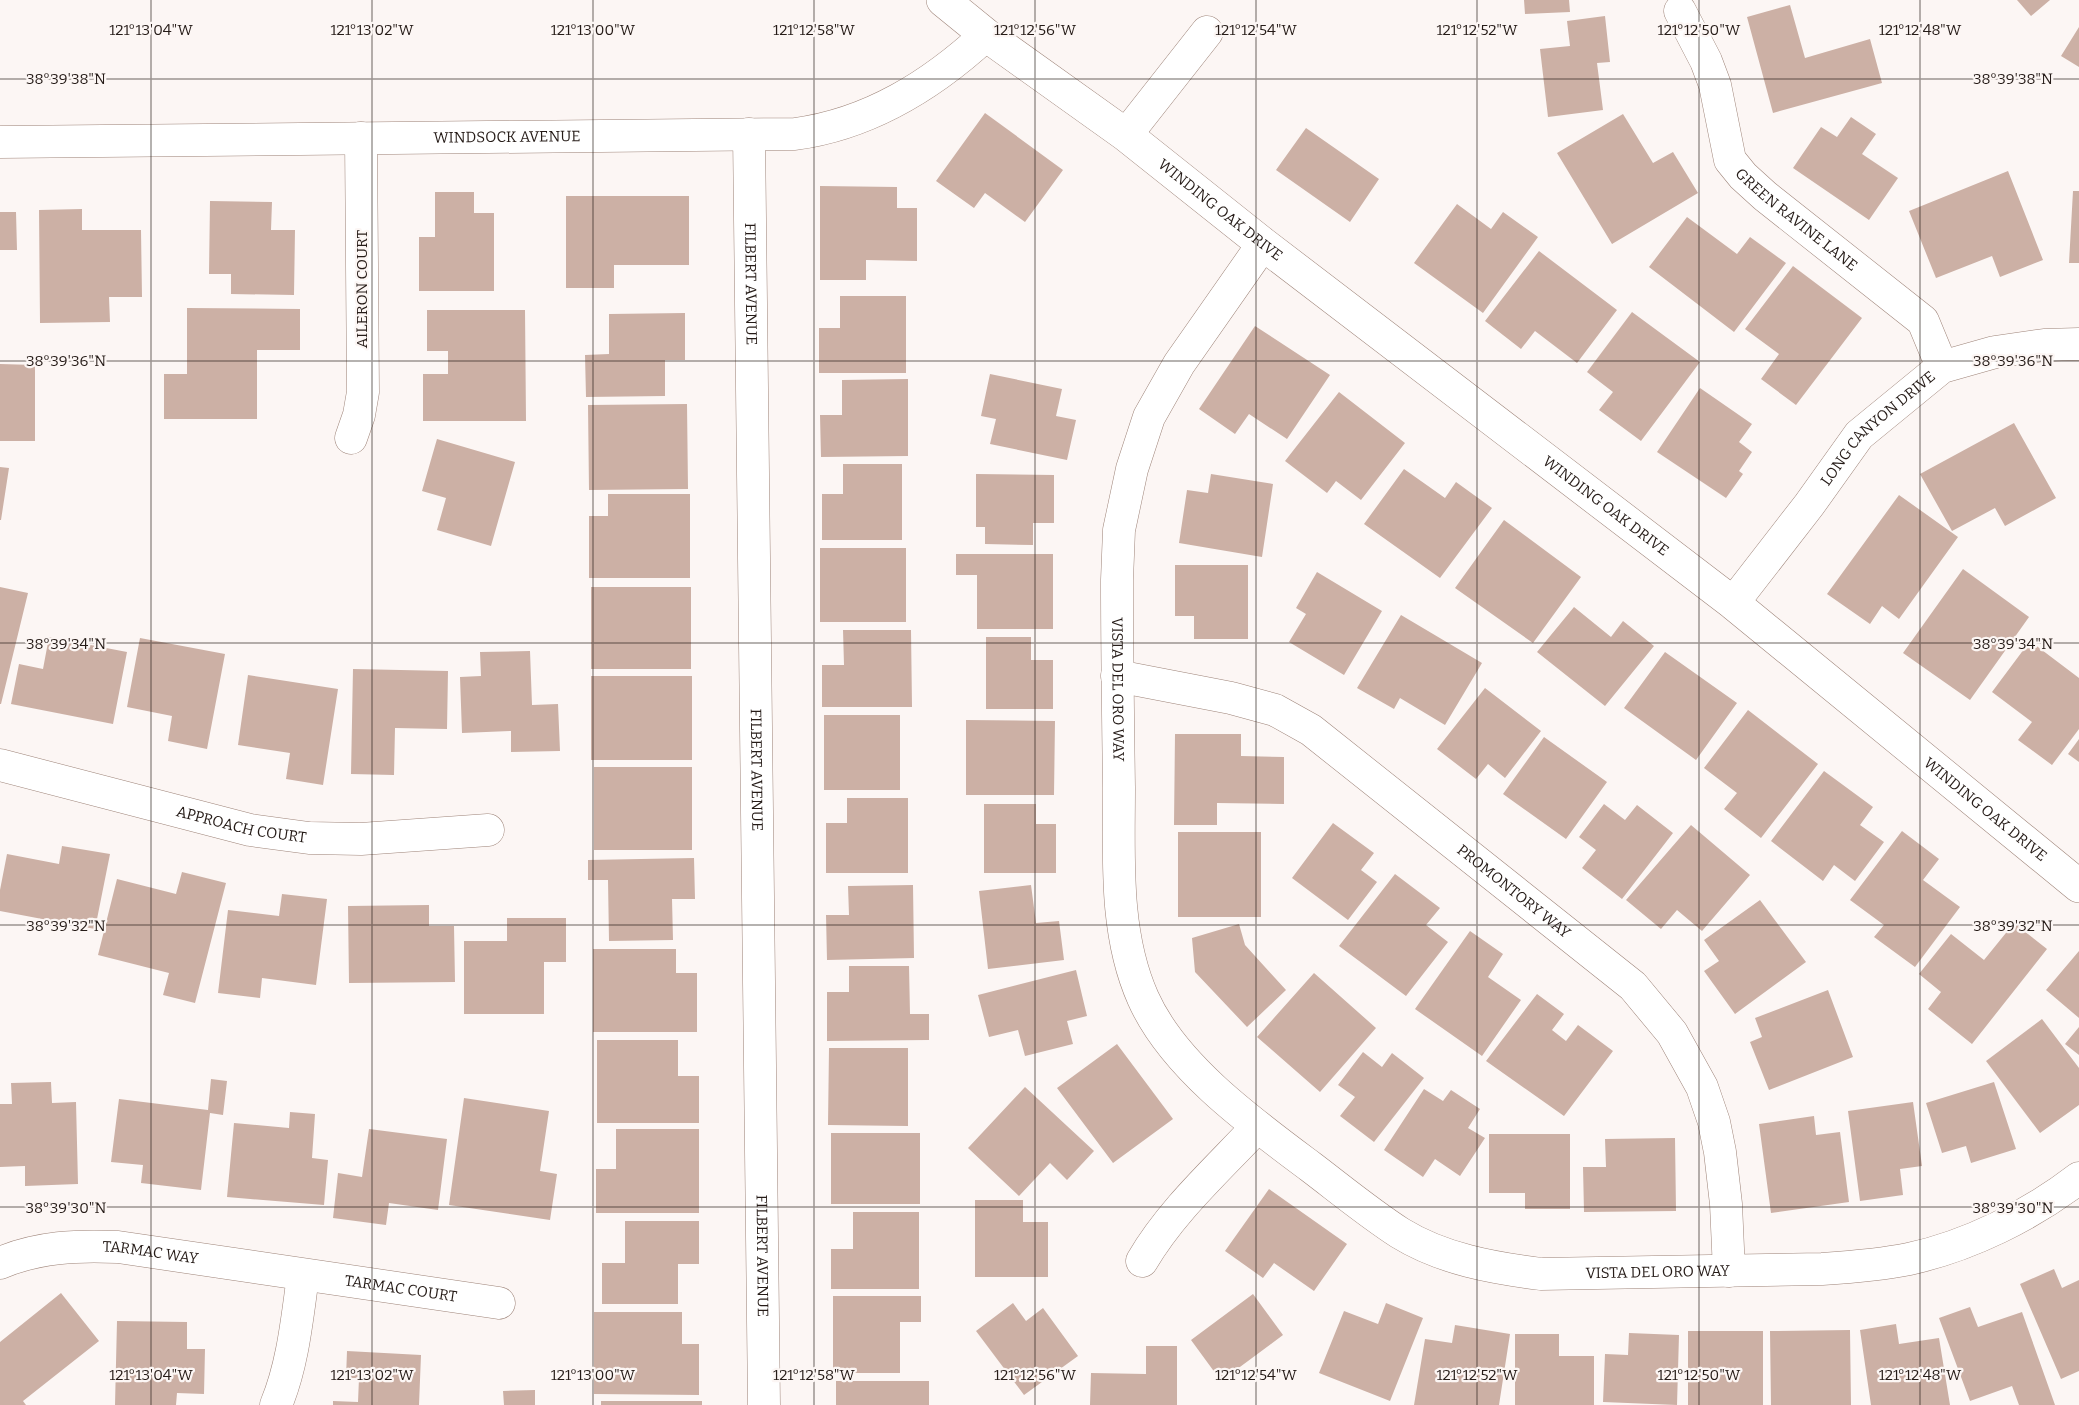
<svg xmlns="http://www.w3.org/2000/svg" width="2079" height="1405" viewBox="0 0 2079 1405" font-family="Bitter,serif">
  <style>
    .building { fill: #ccb0a5 }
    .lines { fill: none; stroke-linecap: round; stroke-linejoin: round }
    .minor-casing { stroke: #9e8479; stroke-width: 33 }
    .tertiary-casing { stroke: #9e8479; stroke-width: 34 }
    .minor { stroke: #fff; stroke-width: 32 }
    .tertiary { stroke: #fff; stroke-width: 33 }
    .ticks { fill: none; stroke: #251b17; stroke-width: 1.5; stroke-opacity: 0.45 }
    .labels { text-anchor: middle; stroke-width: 4.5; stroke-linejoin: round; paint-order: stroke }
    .street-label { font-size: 15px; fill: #251b17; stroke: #fcf6f4 }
    .ticks-label { font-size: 15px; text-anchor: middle; fill: #251b17; stroke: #fcf6f4; stroke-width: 4.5; stroke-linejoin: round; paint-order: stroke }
  </style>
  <rect width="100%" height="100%" fill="#fcf6f4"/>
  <path class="building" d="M1524 0H1569L1570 12 1525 14Z
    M2017 0H2050L2031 16Z
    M1790 5 1805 58 1870 39 1882 83 1773 113 1747 17Z
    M1605 16 1610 62 1597 63 1603 110 1548 117 1540 49 1570 46 1567 21Z
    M2079 27V67L2061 56Z
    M985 113 1063 170 1025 222 985 193 974 208 936 181Z
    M1623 114 1653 163 1673 152 1698 193 1612 244 1557 153Z
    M1851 117 1876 134 1862 154 1898 178 1869 220 1793 168 1821 127 1837 137Z
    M1306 128 1379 179 1350 222 1276 170Z
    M2008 171 2043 260 2000 277 1992 256 1936 278 1909 211Z
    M820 186 897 187V208H917V261L866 260V280H820Z
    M2073 191H2079V263H2069Z
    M435 192H474V213H494V291H419V237H435Z
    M566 196H689V265H614V288H566Z
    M210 201 272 202 271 230H295L294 295 231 294V274H209Z
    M1457 204 1491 229 1503 212 1538 237 1483 313 1414 263Z
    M82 209V230H141L142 297H109L110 322 40 323 39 210Z
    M0 212H16L17 250H0Z
    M1687 217 1737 254 1750 237 1786 263 1734 332 1649 267Z
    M1539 251 1617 310 1577 363 1535 331 1521 349 1485 321Z
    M1793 266 1862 318 1796 405 1761 379 1779 354 1745 329Z
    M840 296H906V373H819V328H840Z
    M187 308 300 309V350H257V419H164V374H187Z
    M427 310H525L526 421H423V374H448V351H427Z
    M1632 312 1700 362 1641 441 1599 410 1613 392 1587 372Z
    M685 313V360H665V396L586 397 585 355 609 354V314Z
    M1255 326 1330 375 1287 439 1249 414 1235 434 1199 409Z
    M0 364 35 365V441H0Z
    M990 374 1062 389 1056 416 1076 420 1067 460 990 444 996 419 981 416Z
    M908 379V456L821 457 820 415H842V380Z
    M1700 388 1752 424 1739 442 1752 452 1739 471 1743 474 1726 498 1657 452Z
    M1339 392 1405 443 1361 500 1336 481 1327 493 1285 461Z
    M687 404 688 489 589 490 588 405Z
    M2014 423 2056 498 2005 526 1995 508 1952 531 1920 474Z
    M437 439 515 462 491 546 437 530 446 498 422 491Z
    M843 464H902V540H822V494H843Z
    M0 467 9 468 1 520H0Z
    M1404 469 1445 498 1456 482 1492 508 1440 578 1364 524Z
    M976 474 1054 475V523H1033V545L985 544V527H976Z
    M1211 474 1273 484 1262 557 1179 543 1187 490 1208 493Z
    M608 494H690V578H589V516H608Z
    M1899 495 1958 537 1899 619 1882 606 1870 624 1827 594Z
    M1504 520 1581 577 1533 643 1455 588Z
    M820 548H906V622H820Z
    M956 554H1053V629H977V575H956Z
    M1175 565H1248V639H1194V616H1175Z
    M1963 569 2029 617 1970 700 1903 653Z
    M1317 572 1382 611 1344 675 1289 642 1306 614 1296 608Z
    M0 587 28 593 1 704H0Z
    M591 587H691V669H591Z
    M1574 607 1611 637 1623 621 1654 646 1605 706 1537 652Z
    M1401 615 1482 663 1445 725 1400 698 1394 709 1357 688Z
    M843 630H911L912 707H822V665H844Z
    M49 637 127 652 113 724 11 704 19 664 43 669Z
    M986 637H1031V660H1053V709H986Z
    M140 638 225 654 207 749 168 741 172 716 127 707Z
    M2030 641 2079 678V729L2052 765 2018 740 2032 722 1992 692Z
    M530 651 532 705 558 704 560 751 511 752V731L462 733 460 677 481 676 480 652Z
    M1665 652 1737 703 1696 760 1624 708Z
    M353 669 448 671 447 729 395 728 394 775 351 774Z
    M248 675 338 689 323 785 286 779 290 753 238 745Z
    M591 676H692V760H591Z
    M1485 688 1541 731 1505 778 1488 764 1476 779 1437 749Z
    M1748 710 1818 764 1761 838 1724 809 1737 793 1704 768Z
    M824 715H900V790H824Z
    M966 720 1055 721 1054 795H966Z
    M1175 734H1241V756L1284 757V804L1217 803V825H1174Z
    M1544 737 1607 782 1566 839 1503 794Z
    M2079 739V762L2068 754Z
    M594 767H692V850H594Z
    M1824 771 1873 807 1860 825 1884 842 1855 881 1834 865 1823 881 1771 841Z
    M847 798H908V873H826V823H847Z
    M984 804H1036V824H1056V873H984Z
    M1604 804 1625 820 1637 805 1673 833 1622 899 1582 868 1596 850 1579 837Z
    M1333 823 1374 853 1361 870 1377 882 1348 920 1292 878Z
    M1691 825 1750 875 1702 931 1677 910 1661 929 1626 900Z
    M1902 831 1939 859 1923 880 1960 907 1915 967 1874 937 1884 925 1850 900Z
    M1178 832H1261V917H1178Z
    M62 846 110 854 95 929 0 911V890L7 854 59 864Z
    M694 858 695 899H672L673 940 609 941 608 880H588V860Z
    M182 872 226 883 195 1003 163 995 169 973 98 955 117 879 176 894Z
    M1395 874 1440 908 1426 925 1448 942 1406 996 1339 946Z
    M913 885 914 958 827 960 826 915H849L848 886Z
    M1031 885 1036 923 1059 921 1064 960 988 969 979 891Z
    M282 894 327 899 316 985 262 978 260 998 218 993 228 910 279 916Z
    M1760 900 1806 962 1735 1014 1704 971 1719 961 1704 940Z
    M429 905V926H454L455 982 349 983 348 906Z
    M507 918H566V962H544V1014H464V941H507Z
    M2014 923 2047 949 1972 1044 1928 1009 1941 992 1919 974 1951 934 1984 960Z
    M1239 924 1245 945 1286 990 1247 1027 1195 972 1192 938Z
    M1470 931 1503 954 1488 977 1521 1000 1482 1056 1415 1009Z
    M593 949H676V973H697V1032H593Z
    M2079 951V1018L2046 990Z
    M849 966H909L910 1014H929V1040L827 1041V992H849Z
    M1076 970 1087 1016 1067 1021 1073 1044 1025 1056 1018 1030 989 1037 978 995Z
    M1314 973 1376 1028 1320 1092 1257 1037Z
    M1828 990 1853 1057 1769 1090 1750 1042 1762 1037 1755 1018Z
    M1537 994 1564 1014 1552 1030 1566 1041 1578 1025 1613 1051 1564 1116 1486 1061Z
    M2042 1019 2079 1068V1105L2040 1133 1986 1061Z
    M2079 1027V1055L2065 1044Z
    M597 1040H678V1076H699V1123H597Z
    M1117 1044 1173 1119 1113 1163 1057 1088Z
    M829 1048H908V1126L828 1125Z
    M1363 1052 1382 1067 1392 1053 1424 1078 1374 1142 1340 1116 1355 1097 1338 1085Z
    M211 1079 227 1081 223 1115 210 1113 201 1190 141 1183 143 1165 111 1162 119 1099 208 1110Z
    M51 1082 52 1103 76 1102 78 1184 25 1186V1166L0 1167V1104H12L11 1083Z
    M1994 1082 2016 1149 1971 1163 1966 1146 1942 1153 1926 1103Z
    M1025 1087 1094 1151 1067 1180 1050 1163 1019 1196 968 1148Z
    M1424 1089 1443 1101 1451 1090 1480 1109 1468 1128 1485 1138 1460 1176 1435 1159 1423 1177 1384 1150Z
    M464 1098 549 1111 540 1171 557 1174 550 1220 449 1205Z
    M1913 1102 1922 1166 1900 1169 1903 1195 1860 1201 1848 1111Z
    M290 1112 315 1114 312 1158 328 1160 324 1205 227 1197 234 1123 289 1128Z
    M1814 1116 1816 1135 1840 1132 1849 1202 1771 1213 1759 1124Z
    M369 1129 447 1139 438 1210 389 1203 386 1225 333 1218 338 1173 362 1177Z
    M616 1129H699V1213H596V1169H616Z
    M831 1133H920V1204H831Z
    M1489 1134H1570V1209H1525V1193H1489Z
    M1675 1138 1676 1211 1584 1212 1583 1167H1606L1605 1139Z
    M1269 1189 1347 1244 1314 1291 1274 1263 1263 1278 1225 1251Z
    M975 1200H1023V1222H1048V1277H975Z
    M853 1212H919V1289H831V1249H853Z
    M625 1221H699V1264H678V1304H602V1263H625Z
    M2054 1269 2062 1288 2079 1280V1371L2061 1379 2020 1284Z
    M61 1293 99 1341 23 1401 26 1405H0V1342Z
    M1253 1294 1283 1335 1221 1381 1191 1340Z
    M833 1296H921V1322H900V1373H833Z
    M1013 1303 1026 1321 1043 1308 1078 1356 1024 1395 976 1331Z
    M1386 1303 1423 1318 1390 1401 1319 1373 1344 1311 1378 1324Z
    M1970 1307 1978 1327 2022 1312 2055 1405H2019L2012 1386 1970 1401 1939 1318Z
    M594 1312H682V1344H699V1395L594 1394Z
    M117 1321 187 1322V1349H205L204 1394 177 1393 176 1405H115Z
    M1896 1324 1899 1344 1939 1338 1950 1405H1871L1860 1330Z
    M1455 1325 1510 1334 1499 1405H1414L1425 1339 1452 1343Z
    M1850 1330 1851 1405H1771L1770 1331Z
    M1688 1331H1763V1405H1688Z
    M1629 1333 1679 1335 1677 1405 1603 1402 1605 1354 1628 1355Z
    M1515 1334H1559V1356H1594V1405H1515Z
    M1146 1346H1177V1405H1090L1091 1373 1146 1374Z
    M347 1351 421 1355 419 1405H333V1401L358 1402 359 1378H346Z
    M836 1381H929V1405H836Z
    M535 1390V1405H504L503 1391Z
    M601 1401H702V1405H601Z"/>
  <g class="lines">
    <g class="minor-casing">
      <g id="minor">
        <path id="s1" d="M1680 11 1706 61 1715 85 1730 160 1743 176 1765 196 1923 321 1942 367"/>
        <path id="s2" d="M749 134 764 1405"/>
        <path d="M1126 135 1207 32"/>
        <path id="s3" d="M0 142 795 134C870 124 932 85 986 35"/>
        <path id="s4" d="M1263 244 1179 364 1149 417 1132 469 1119 530 1117 580C1117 649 1118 718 1119 788 1119 857 1114 933 1143 998 1173 1066 1252 1123 1311 1167 1340 1189 1369 1213 1400 1233 1442 1259 1493 1268 1541 1274L1822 1269C1852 1267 1880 1265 1909 1259 1969 1246 2031 1215 2079 1178"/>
        <path d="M351 438 359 415 363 392 361 138"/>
        <path id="s5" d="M1733 603 1809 505 1859 435 1942 367 1995 352 2044 345 2079 344"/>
        <path id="s6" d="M1117 676 1231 698 1275 710 1311 730 1633 986 1672 1033 1702 1087 1714 1122 1720 1152 1726 1204 1729 1271"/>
        <path id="s7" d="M0 765 250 830 309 838 361 839 488 830"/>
        <path d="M1142 1261C1172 1210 1217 1170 1257 1127"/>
        <path id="s8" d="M0 1263C38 1247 77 1245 118 1247L499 1303"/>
        <path d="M276 1405C293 1364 297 1319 303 1276"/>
      </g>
    </g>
    <g class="tertiary-casing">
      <g id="tertiary">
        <path id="s9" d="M943 0 986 35 1126 135 1263 244 1733 603 2079 886"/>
      </g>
    </g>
    <use href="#minor" class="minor"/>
    <use href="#tertiary" class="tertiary"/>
  </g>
  <path class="ticks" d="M151 0V1405M372 0V1405M593 0V1405M814 0V1405M1035 0V1405M1256 0V1405M1477 0V1405M1699 0V1405M1920 0V1405M0 79H2079M0 361H2079M0 643H2079M0 925H2079M0 1207H2079"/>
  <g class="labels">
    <g class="street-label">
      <text dy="5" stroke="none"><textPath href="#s3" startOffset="507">WINDSOCK AVENUE</textPath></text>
      <text dy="5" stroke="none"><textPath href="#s9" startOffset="348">WINDING OAK DRIVE</textPath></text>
      <text dy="5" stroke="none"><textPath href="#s1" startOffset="248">GREEN RAVINE LANE</textPath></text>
      <text dy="5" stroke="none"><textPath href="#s2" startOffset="150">FILBERT AVENUE</textPath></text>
      <text transform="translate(362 289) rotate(-90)" y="5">AILERON COURT</text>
      <text dy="5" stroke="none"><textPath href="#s5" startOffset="228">LONG CANYON DRIVE</textPath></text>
      <text dy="5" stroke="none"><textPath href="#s9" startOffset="834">WINDING OAK DRIVE</textPath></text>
      <text dy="5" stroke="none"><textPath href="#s4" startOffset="484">VISTA DEL ORO WAY</textPath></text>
      <text dy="5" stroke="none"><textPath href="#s2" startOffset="636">FILBERT AVENUE</textPath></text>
      <text dy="5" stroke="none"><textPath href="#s9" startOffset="1320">WINDING OAK DRIVE</textPath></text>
      <text dy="5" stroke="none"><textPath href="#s7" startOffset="249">APPROACH COURT</textPath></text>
      <text dy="5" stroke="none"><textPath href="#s6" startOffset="462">PROMONTORY WAY</textPath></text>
      <text dy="5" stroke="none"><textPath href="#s8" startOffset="153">TARMAC WAY</textPath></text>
      <text dy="5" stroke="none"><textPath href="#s2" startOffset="1122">FILBERT AVENUE</textPath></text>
      <text dy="5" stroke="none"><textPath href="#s4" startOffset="1412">VISTA DEL ORO WAY</textPath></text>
      <text dy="5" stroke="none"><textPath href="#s8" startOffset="406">TARMAC COURT</textPath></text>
    </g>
  </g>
  <g class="ticks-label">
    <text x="151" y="35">121°13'04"W</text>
    <text x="372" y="35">121°13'02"W</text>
    <text x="593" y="35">121°13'00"W</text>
    <text x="814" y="35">121°12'58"W</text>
    <text x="1035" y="35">121°12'56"W</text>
    <text x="1256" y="35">121°12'54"W</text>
    <text x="1477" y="35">121°12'52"W</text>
    <text x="1699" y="35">121°12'50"W</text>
    <text x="1920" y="35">121°12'48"W</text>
    <text x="66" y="84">38°39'38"N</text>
    <text x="2013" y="84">38°39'38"N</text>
    <text x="66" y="366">38°39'36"N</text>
    <text x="2013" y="366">38°39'36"N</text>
    <text x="66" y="649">38°39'34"N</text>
    <text x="2013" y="649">38°39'34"N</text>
    <text x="66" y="931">38°39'32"N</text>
    <text x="2013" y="931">38°39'32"N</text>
    <text x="66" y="1213">38°39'30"N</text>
    <text x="2013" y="1213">38°39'30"N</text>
    <text x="151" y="1380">121°13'04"W</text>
    <text x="372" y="1380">121°13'02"W</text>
    <text x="593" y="1380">121°13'00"W</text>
    <text x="814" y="1380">121°12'58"W</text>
    <text x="1035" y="1380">121°12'56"W</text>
    <text x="1256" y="1380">121°12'54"W</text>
    <text x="1477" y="1380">121°12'52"W</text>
    <text x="1699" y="1380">121°12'50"W</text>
    <text x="1920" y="1380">121°12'48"W</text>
  </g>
</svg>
